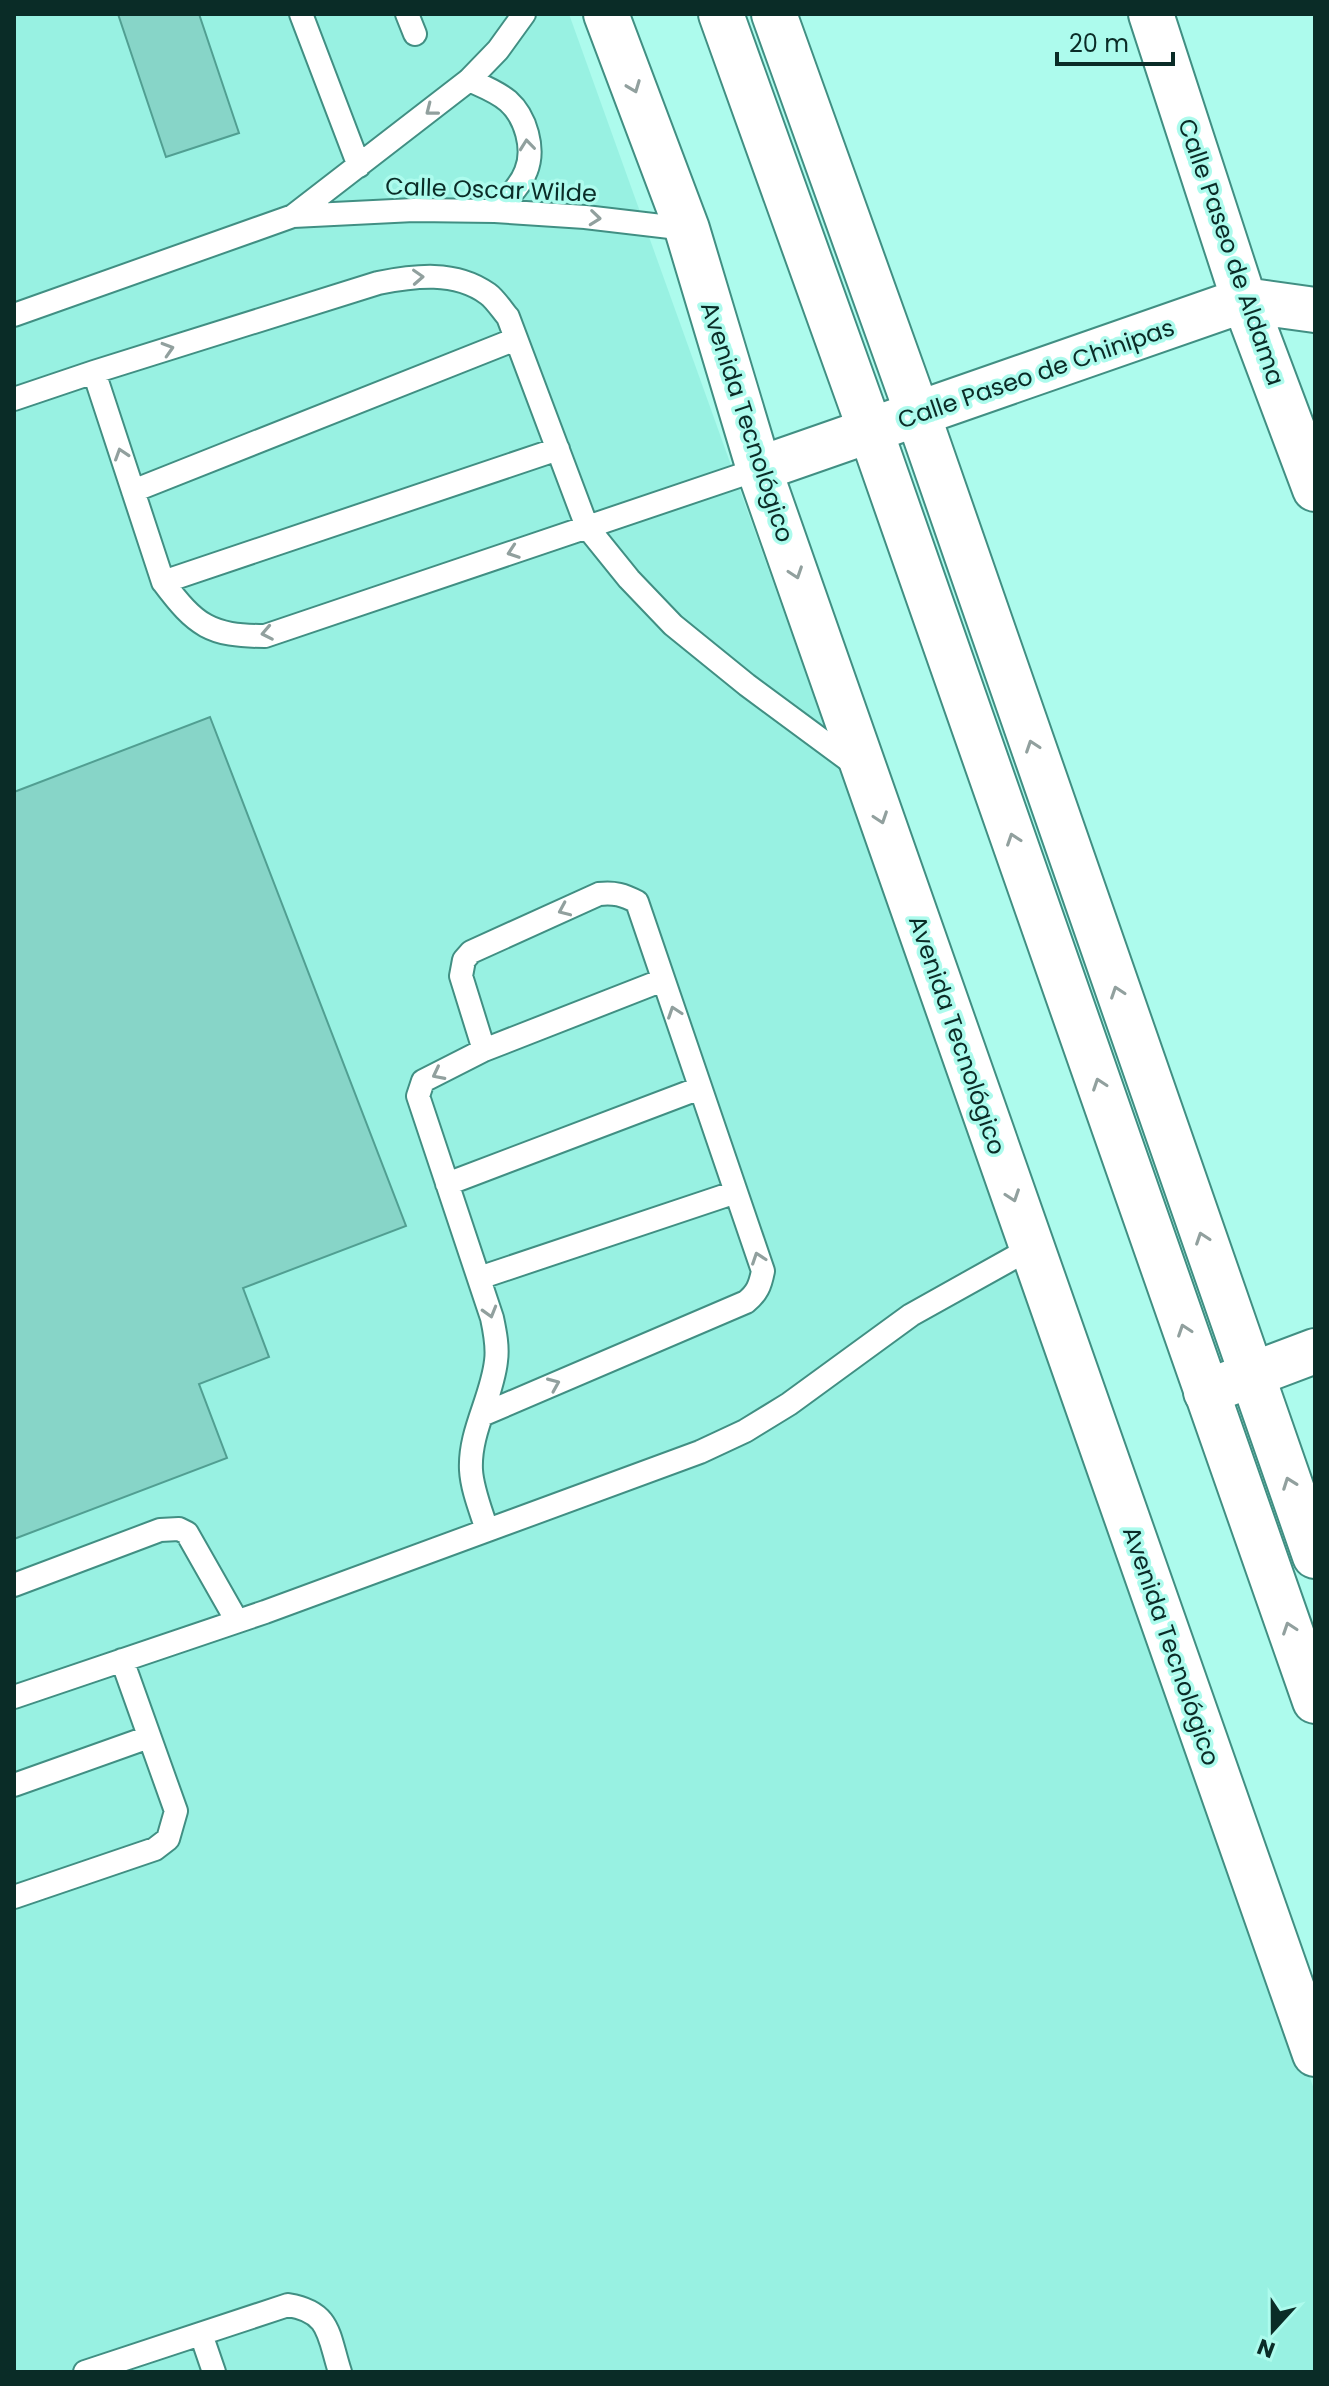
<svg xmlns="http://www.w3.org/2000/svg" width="1329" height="2386" viewBox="0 0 1329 2386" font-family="Poppins,sans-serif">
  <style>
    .built { fill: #98f1e2 }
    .building { fill: #87d5c8; stroke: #519f92; stroke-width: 2 }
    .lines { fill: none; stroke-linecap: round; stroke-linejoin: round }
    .service-casing { stroke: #418f83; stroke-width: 26 }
    .minor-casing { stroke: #418f83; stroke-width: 48 }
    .tertiary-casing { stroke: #418f83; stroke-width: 48 }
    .primary-casing { stroke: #418f83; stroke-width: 48 }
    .service { stroke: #fff; stroke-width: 22 }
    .minor { stroke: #fff; stroke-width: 44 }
    .tertiary { stroke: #fff; stroke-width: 44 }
    .primary { stroke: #fff; stroke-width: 44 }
    .oneway { stroke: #91a09e }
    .labels { text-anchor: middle; stroke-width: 7; stroke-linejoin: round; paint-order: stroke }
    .street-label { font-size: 24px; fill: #0a2c27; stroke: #adfbed }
  </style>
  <rect width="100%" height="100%" fill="#adfbed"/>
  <path class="built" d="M14 14H569L1315 2092V2372H14Z"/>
  <path class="building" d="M118 14H199L239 133 166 157Z
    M210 717 406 1226 243 1288 269 1357 199 1384 227 1458 14 1539V792Z"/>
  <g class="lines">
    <g class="service-casing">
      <path id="service" d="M301 14 359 166
        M407 14 415 34
        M469 80C482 86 496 91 508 101 526 117 535 149 526 171 520 187 506 199 495 211
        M293 216 469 80 498 50 524 14
        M14 315 293 216 414 210 495 211 585 217 687 229
        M94 372 163 582C196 626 210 636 265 636L759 469
        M14 399 94 372 378 283C414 276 455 270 488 294 495 299 502 310 508 317L587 527 629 579 673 625 747 685 858 767
        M133 491 516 339
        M163 582 558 449
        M484 1050 663 980
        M447 1184 700 1088
        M479 1278 736 1192
        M482 1415 746 1302C757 1293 760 1286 763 1271L637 902C624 895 614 892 599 894L471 952 464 960 461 976 484 1050 423 1081 418 1096 492 1318C495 1332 498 1347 496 1361 492 1398 469 1432 471 1470 472 1489 481 1511 487 1530
        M14 1585 160 1530 179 1529 187 1533 237 1621
        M14 1697 265 1612 700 1452 745 1431 789 1404 911 1315 1031 1248
        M14 1785 149 1737
        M14 1897 155 1849 168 1839 176 1811 122 1660
        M201 2334 214 2372
        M85 2372 288 2305C331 2312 328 2335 340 2372"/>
    </g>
    <g class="minor-casing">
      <path id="minor" d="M1151 14 1244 300 1315 489
        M759 469 1244 300 1315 310
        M1206 1392 1315 1351"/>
    </g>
    <g class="tertiary-casing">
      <path id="tertiary" d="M774 14 918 415 1315 1556"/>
    </g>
    <g class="primary-casing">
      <path id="primary" d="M606 14 687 229 759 469 1315 2054
        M721 14 871 432 1315 1701"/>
    </g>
    <use href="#service" class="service"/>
    <use href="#minor" class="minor"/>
    <use href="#tertiary" class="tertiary"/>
    <use href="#primary" class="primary"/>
  </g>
  <defs><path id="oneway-chevron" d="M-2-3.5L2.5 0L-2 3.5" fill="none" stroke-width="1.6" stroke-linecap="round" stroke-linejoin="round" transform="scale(2)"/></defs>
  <g class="oneway">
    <use href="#oneway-chevron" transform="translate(634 87) rotate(69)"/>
    <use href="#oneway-chevron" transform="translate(431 110) rotate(142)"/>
    <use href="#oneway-chevron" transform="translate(527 145) rotate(-96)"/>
    <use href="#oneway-chevron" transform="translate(595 218) rotate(6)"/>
    <use href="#oneway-chevron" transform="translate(418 277) rotate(-3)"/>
    <use href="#oneway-chevron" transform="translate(168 349) rotate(-17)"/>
    <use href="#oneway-chevron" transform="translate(121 454) rotate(-108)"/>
    <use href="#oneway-chevron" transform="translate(513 552) rotate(161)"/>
    <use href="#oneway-chevron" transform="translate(796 573) rotate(71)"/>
    <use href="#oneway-chevron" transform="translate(267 633) rotate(169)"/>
    <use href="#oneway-chevron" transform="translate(1032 746) rotate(-109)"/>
    <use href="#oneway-chevron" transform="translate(881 818) rotate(71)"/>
    <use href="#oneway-chevron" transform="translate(1013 839) rotate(-109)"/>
    <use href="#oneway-chevron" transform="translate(564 910) rotate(156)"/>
    <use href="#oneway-chevron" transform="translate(1117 992) rotate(-109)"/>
    <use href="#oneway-chevron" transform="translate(674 1012) rotate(-109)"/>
    <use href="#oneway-chevron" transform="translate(438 1074) rotate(153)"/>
    <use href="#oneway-chevron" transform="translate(1099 1084) rotate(-109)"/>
    <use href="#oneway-chevron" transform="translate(1013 1196) rotate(71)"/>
    <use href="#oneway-chevron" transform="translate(1202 1238) rotate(-109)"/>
    <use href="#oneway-chevron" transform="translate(758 1258) rotate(-109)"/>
    <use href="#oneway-chevron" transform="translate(490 1312) rotate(74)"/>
    <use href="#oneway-chevron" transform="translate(1184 1330) rotate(-109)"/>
    <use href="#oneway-chevron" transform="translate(554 1384) rotate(-23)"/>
    <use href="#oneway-chevron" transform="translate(1289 1483) rotate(-110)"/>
    <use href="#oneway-chevron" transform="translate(1289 1628) rotate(-109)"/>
  </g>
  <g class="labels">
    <g class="street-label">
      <text transform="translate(491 190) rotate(2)" y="8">Calle Oscar Wilde</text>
      <text transform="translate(1231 252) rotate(71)" y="8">Calle Paseo de Aldama</text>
      <text transform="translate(1036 374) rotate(-19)" y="8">Calle Paseo de Chinipas</text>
      <text transform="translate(747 422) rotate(72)" y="8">Avenida Tecnológico</text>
      <text transform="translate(957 1035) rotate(71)" y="8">Avenida Tecnológico</text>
      <text transform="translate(1171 1646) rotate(71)" y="8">Avenida Tecnológico</text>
    </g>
  </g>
  <rect width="1329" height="2386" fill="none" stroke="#0a2c27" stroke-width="32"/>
  <g transform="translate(1273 2330) rotate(201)" stroke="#adfbed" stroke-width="6" paint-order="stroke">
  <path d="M0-6L14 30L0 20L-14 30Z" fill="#0a2c27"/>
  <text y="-12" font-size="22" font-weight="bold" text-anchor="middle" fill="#0a2c27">N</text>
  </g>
  <path d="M1057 52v12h116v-12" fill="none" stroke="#0a2c27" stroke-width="4"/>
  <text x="1069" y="52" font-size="24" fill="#0a2c27" stroke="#adfbed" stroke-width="6" paint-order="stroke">20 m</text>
</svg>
